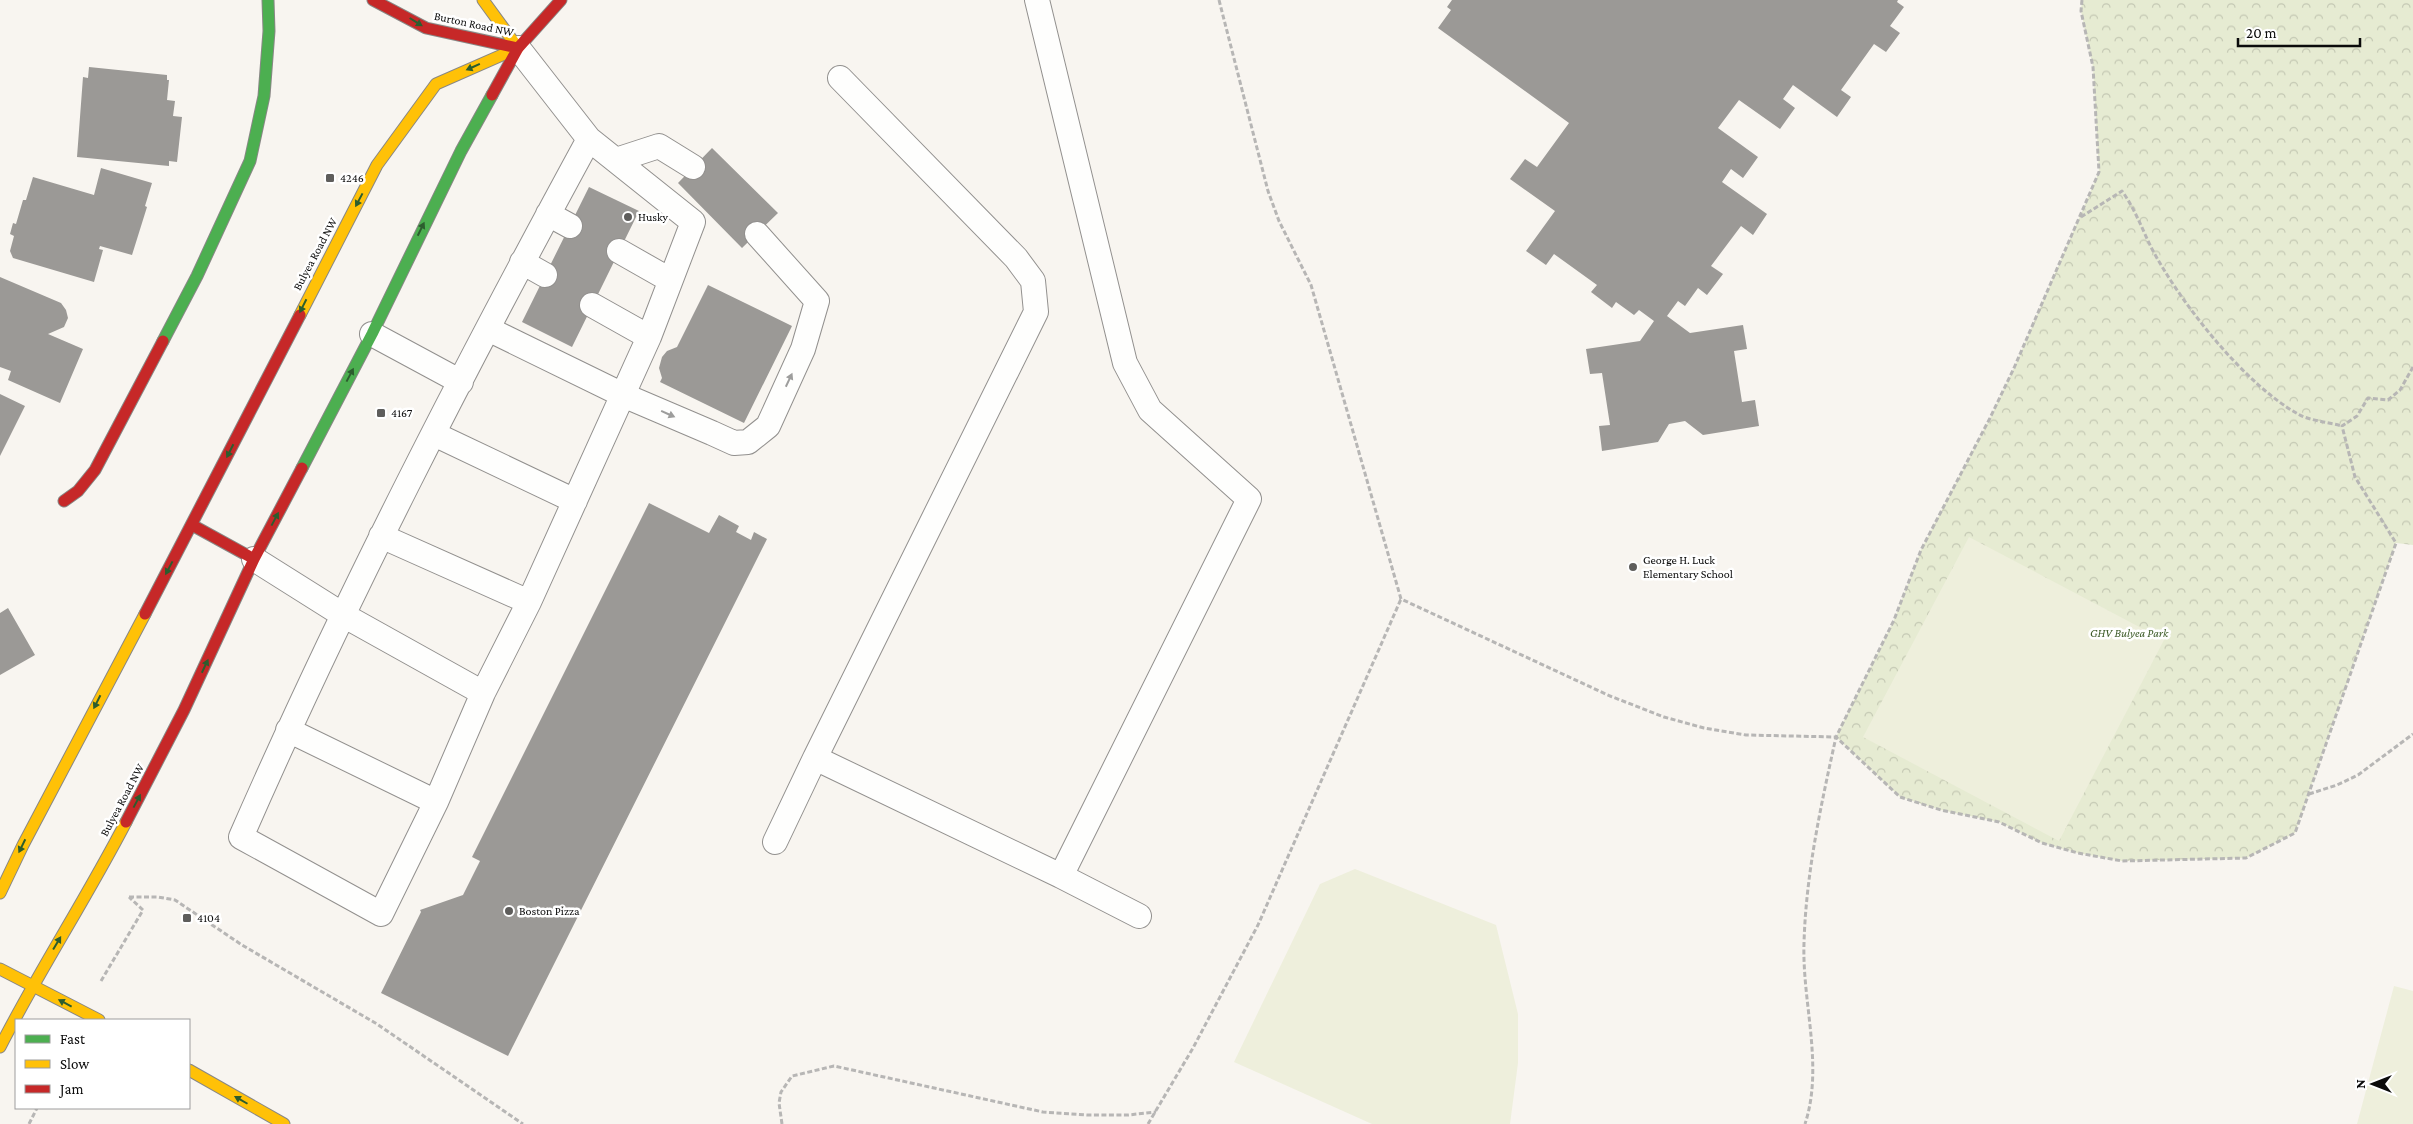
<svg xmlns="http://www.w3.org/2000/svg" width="2413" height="1124" viewBox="0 0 2413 1124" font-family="'Crimson Pro',serif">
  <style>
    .park { fill: url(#park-crowns) }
    .pitch { fill: #eeefdc }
    .building { fill: #9b9996 }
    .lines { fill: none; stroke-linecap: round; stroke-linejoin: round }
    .lane-casing { stroke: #92908e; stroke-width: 26 }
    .fast-casing { stroke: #888785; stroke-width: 13 }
    .slow-casing { stroke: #888785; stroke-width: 13 }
    .jam-casing { stroke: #888785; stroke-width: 13 }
    .path { stroke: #b7b6b5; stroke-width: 3; stroke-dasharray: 5 2.5; stroke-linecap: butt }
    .lane { stroke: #fefefd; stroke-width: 24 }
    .fast { stroke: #4caf50; stroke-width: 11 }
    .slow { stroke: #ffc107; stroke-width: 11 }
    .jam { stroke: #c62828; stroke-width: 11 }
    .oneway { fill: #2c5d2e }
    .oneway2 { fill: #9d9d9c }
    .poi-dot { fill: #5e5d5b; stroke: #fff; stroke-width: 2 }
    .labels { text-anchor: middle; stroke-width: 5; stroke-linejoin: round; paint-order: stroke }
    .street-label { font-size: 12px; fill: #0b0b0b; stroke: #fff }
    .poi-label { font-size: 12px; fill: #0b0b0b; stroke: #fff; text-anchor: start }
    .park-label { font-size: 12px; font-style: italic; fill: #3a5925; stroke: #fff }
  </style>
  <defs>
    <pattern id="park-crowns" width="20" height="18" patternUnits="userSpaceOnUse" patternTransform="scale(1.25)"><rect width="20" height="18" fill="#e6ebd2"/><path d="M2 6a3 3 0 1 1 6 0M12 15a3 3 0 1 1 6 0" fill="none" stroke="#c4c8b3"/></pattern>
  </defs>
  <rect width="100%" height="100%" fill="#f8f5f0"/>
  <path class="park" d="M2082 0H2413V545L2396 543 2295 833 2246 858 2122 861 2078 853 2042 843 1999 822 1941 810 1900 797 1836 737 1894 620 1921 550 1990 418 2014 368 2099 172 2093 67 2081 11Z"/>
  <path class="pitch" d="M1969 537 2164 640 2059 841 1863 737Z
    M1355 869 1496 925 1518 1014V1063L1510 1124H1372L1234 1062 1320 884Z
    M2394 986 2413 991V1124H2357Z"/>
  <path class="building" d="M1452 0H1898L1897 2 1904 7 1890 26 1900 33 1886 52 1874 44 1841 90 1851 97 1837 117 1793 85 1783 99 1795 108 1780 129 1739 100 1718 128 1758 157 1743 178 1731 169 1722 182 1767 214 1753 235 1741 226 1711 266 1723 274 1707 295 1698 288 1685 306 1678 301 1667 316 1690 333 1743 325 1747 349 1734 351 1742 402 1755 400 1759 426 1703 435 1685 421 1669 424 1658 442 1602 451 1599 426 1610 425 1602 373 1590 374 1586 349 1640 341 1654 321 1639 310 1634 315 1616 302 1612 308 1591 292 1597 285 1554 254 1546 265 1526 251 1555 211 1510 179 1525 159 1537 167 1569 123 1438 28 1451 10 1447 7Z
    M89 67 167 75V80H169L167 100 175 101 173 116 182 117 177 162 169 161V166L77 157 83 77 88 78Z
    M712 148 778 213 742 248 678 183Z
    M101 168 152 183 145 206 147 207 132 255 100 246 99 249 103 250 94 282 13 258 10 251 14 236 10 234 13 223 16 224 23 200H26L33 177 94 195Z
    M589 187 639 211 572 347 522 322Z
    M0 277 61 303 66 310 68 318 64 327 48 334 83 349 60 403 8 380 11 371 0 367Z
    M708 285 792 326 744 423 660 382 662 378 659 368 662 357 667 351 677 347Z
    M0 394 25 406 0 456Z
    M649 503 709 533 719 515 739 526 736 532 751 540 754 532 767 539 508 1056 381 993 421 912 420 910 463 895 480 861 472 857Z
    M8 608 35 655 0 675V613Z"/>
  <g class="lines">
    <g class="lane-casing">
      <path id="lane" d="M518 48 589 139 693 222 649 337 529 602 483 693 436 802 381 914 241 837C345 599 465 367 589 139
        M840 78 1016 258 1033 281 1036 312 815 758 1061 876 1249 499 1150 410 1125 363 1037 0
        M616 160 659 146 693 167
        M548 214 570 226
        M619 251 670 280
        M522 262 545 275
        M592 305 649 337
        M488 329 623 395 712 433 734 443 748 442 768 426 803 349 817 301 757 234
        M372 334 461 382
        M434 434 575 501
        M381 536 529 602
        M254 559 343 615 483 693
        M288 730 436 802
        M775 842 815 758
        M1061 876 1139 916"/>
    </g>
    <g class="fast-casing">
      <path id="fast" d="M163 341 197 276 250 161 264 96 269 31 268 0
        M302 468 372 334 461 151 492 95"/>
    </g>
    <g class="slow-casing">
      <path id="slow" d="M483 0 518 48
        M300 315 377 165 436 84 518 48
        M0 893 23 845 145 614
        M0 969 99 1020
        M0 1047C39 971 86 899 126 822
        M189 1070 284 1124"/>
    </g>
    <g class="jam-casing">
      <path id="jam" d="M373 0 426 28 518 48
        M492 95 518 48 561 0
        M64 501 78 491 95 470 163 341
        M192 525 254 559
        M145 614 300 315
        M126 822 184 710 254 559 302 468"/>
    </g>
    <path class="path" d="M1219 0 1268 191 1279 221 1311 285 1401 599 1610 696 1664 717 1704 728 1746 735 1836 737C1821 805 1806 873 1804 943 1802 1003 1824 1066 1805 1124
      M2082 0 2081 11 2093 67 2099 172 2014 368 1990 418 1921 550 1894 620 1836 737 1900 797 1941 810 1999 822 2042 843 2078 853 2122 861 2246 858 2295 833 2396 543 2355 477 2342 426 2357 416 2368 398 2388 400 2400 390 2413 367
      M2081 217 2122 191C2135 209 2142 229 2152 249 2180 302 2244 384 2298 414 2310 421 2328 422 2342 426
      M2309 794 2337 785 2358 775 2413 734
      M129 897H158L175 900 242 945 377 1024 523 1124
      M101 981 143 910 129 897
      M29 1124 37 1108
      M782 1124 779 1103 781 1092 792 1076 834 1066 1043 1112 1088 1115H1128L1156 1112
      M1148 1124 1193 1048 1258 925 1401 599"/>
    <use href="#lane" class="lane"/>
    <use href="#fast" class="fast"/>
    <use href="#slow" class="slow"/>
    <use href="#jam" class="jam"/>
  </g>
  <defs><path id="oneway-solid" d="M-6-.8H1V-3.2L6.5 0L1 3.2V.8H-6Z" transform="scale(1.25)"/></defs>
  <g class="oneway">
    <use href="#oneway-solid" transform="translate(416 22) rotate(32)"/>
    <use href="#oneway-solid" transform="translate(473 67) rotate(156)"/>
    <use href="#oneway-solid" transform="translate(359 200) rotate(118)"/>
    <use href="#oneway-solid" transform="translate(421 229) rotate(-64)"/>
    <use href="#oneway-solid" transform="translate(303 306) rotate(117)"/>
    <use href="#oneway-solid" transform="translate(350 375) rotate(-62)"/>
    <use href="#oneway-solid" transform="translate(230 451) rotate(117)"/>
    <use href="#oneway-solid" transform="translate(275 519) rotate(-62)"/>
    <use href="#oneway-solid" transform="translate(169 568) rotate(118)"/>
    <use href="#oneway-solid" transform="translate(205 666) rotate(-65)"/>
    <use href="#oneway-solid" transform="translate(97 702) rotate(117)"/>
    <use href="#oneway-solid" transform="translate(137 801) rotate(-62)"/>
    <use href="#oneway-solid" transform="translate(22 846) rotate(116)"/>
    <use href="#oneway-solid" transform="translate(57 943) rotate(-59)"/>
    <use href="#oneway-solid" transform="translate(65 1003) rotate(-152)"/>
    <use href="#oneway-solid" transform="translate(241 1100) rotate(-150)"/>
  </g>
  <g class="oneway2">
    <use href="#oneway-solid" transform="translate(789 380) rotate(-65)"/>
    <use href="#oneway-solid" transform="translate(668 414) rotate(24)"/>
  </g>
  <g class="poi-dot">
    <rect x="325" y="173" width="10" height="10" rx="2.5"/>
    <circle cx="628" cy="217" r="5"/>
    <rect x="376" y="408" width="10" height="10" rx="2.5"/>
    <circle cx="1633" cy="567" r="5"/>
    <circle cx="509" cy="911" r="5"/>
    <rect x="182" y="913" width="10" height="10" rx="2.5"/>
  </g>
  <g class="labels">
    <g class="street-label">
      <text transform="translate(474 24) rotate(12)" y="4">Burton Road NW</text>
      <text transform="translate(315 254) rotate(-62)" y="4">Bulyea Road NW</text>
      <text transform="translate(122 800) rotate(-62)" y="4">Bulyea Road NW</text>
    </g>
    <g class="poi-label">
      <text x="340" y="182">4246</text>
      <text x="638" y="221">Husky</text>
      <text x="391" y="417">4167</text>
      <text x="1643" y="564">George H. Luck<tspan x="1643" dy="14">Elementary School</tspan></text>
      <text x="519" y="915">Boston Pizza</text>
      <text x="197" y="922">4104</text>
    </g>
    <g class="park-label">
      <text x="2129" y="637">GHV Bulyea Park</text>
    </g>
  </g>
  <rect x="15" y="1019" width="175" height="90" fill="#ffffff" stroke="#9d9d9d"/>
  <rect x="25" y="1035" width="25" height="8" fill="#4caf50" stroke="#9d9d9d"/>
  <text x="60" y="1044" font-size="15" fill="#0b0b0b">Fast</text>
  <rect x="25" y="1060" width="25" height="8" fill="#ffc107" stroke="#9d9d9d"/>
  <text x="60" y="1069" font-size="15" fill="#0b0b0b">Slow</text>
  <rect x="25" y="1085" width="25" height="8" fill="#c62828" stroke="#9d9d9d"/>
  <text x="60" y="1094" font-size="15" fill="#0b0b0b">Jam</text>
  <g transform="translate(2373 1084) rotate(270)" stroke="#ffffff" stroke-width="4" paint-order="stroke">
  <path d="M0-4L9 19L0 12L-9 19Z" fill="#0b0b0b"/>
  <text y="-8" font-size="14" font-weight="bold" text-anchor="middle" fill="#0b0b0b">N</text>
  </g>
  <path d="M2238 38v8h122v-8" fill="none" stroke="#0b0b0b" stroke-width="2.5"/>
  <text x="2246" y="38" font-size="15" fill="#0b0b0b" stroke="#ffffff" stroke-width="4" paint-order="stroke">20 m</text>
</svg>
